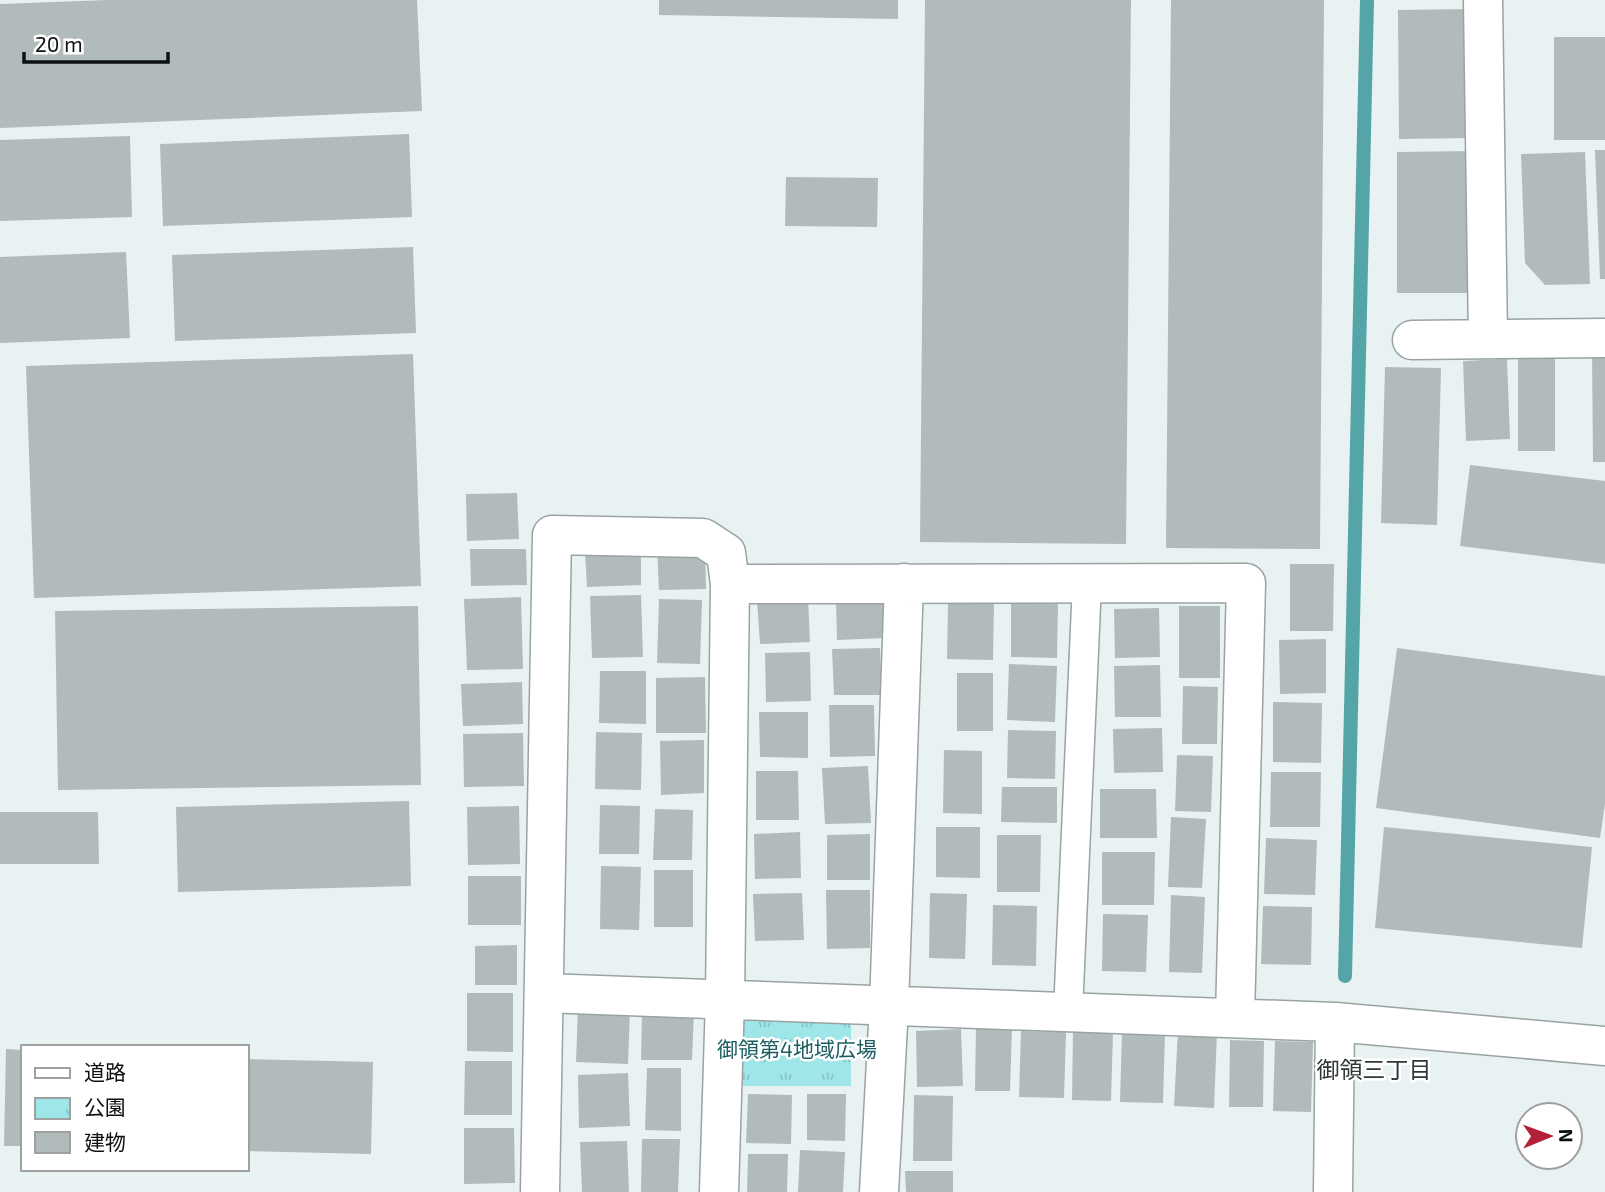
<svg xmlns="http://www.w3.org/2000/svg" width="1605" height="1192" viewBox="0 0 1605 1192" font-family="'Exo 2','Noto Sans JP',sans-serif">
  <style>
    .park { fill: url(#park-tufts) }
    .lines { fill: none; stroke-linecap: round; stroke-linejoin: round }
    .stream { stroke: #55a4a7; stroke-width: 14 }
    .building { fill: #b1bbbb }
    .lane-casing { stroke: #9aa3a3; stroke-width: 31 }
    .street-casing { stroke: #9aa3a3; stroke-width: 41 }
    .lane { stroke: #fff; stroke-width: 28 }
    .street { stroke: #fff; stroke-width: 38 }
    .labels { text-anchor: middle; stroke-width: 5; stroke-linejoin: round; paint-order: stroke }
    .park-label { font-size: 21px; fill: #1b5d60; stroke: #fff }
    .neighbourhood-label { font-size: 23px; fill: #2f3737; stroke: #fff }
  </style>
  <defs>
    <pattern id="park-tufts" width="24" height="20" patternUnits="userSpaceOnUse" patternTransform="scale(1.75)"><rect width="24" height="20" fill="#9fe6e9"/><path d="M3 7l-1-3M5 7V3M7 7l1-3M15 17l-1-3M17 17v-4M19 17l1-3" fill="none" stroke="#88c4c7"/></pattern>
  </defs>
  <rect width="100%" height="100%" fill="#e8f2f2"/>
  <path class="park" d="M743 1013 851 1014V1086H743Z"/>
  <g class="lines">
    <path class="stream" d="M1345 976 1367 0"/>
  </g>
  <path class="building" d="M107 0H417L422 111 0 128V4Z
    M659 0H898V19L659 15Z
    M925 0H1131L1126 544 920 542Z
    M1171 0H1324L1320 549 1166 548Z
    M1472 9 1473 138 1399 139 1398 10Z
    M1554 37H1605V140H1554Z
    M409 134 412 217 163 226 160 144Z
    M130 136 132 217 0 221V140Z
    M1595 150H1605V279H1600Z
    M1474 151V293H1397V152Z
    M1585 152 1590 284 1545 285 1525 263 1521 154Z
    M786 177 878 178 877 227 785 226Z
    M413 247 416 333 175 341 172 255Z
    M126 252 130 338 0 343V257Z
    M1592 349H1605V462H1593Z
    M413 354 421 586 34 598 26 366Z
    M1518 358H1555V451H1518Z
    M1507 359 1510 439 1466 441 1463 361Z
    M1385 367 1441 368 1437 525 1381 523Z
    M1470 465 1605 481V564L1460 546Z
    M517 493 519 539 467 541 466 494Z
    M705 546 706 589 659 590 657 547Z
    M641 548V585L587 587 585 550Z
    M470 549H526L527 585 471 586Z
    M1290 564H1334L1333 631H1290Z
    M641 595 643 657 592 658 590 596Z
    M521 597 523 669 467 670 464 599Z
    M808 598 810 642 760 644 757 600Z
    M884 598 886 638 837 640 836 600Z
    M659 599 702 600 700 664 657 663Z
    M1011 603 1058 604 1057 658 1011 657Z
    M948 604H994L993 660 947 659Z
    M418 606 421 785 58 790 55 611Z
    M1179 606H1220V678H1179Z
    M1159 608 1160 657 1115 658 1114 609Z
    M1326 639V693L1280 694 1279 640Z
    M880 648 882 695H834L832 649Z
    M1397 648 1605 676V804L1600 838 1376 808Z
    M810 652 811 701 766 702 765 653Z
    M1009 664 1057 666 1055 722 1007 720Z
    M1160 665 1161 717H1115L1114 666Z
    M600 671H646V724L599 723Z
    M957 673H993V731H957Z
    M705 677 706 733H656V678Z
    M522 682 523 724 463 726 461 684Z
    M1183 686 1218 687 1217 744H1182Z
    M1273 702 1322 703 1321 763 1273 762Z
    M829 705H874L875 756 830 757Z
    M759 712H808V758L760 757Z
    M1162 728 1163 772 1114 773 1113 729Z
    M1008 730 1056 731 1055 779 1007 778Z
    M596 732 642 733 641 790 595 789Z
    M523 733 524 786 464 787 463 734Z
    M704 740V793L661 795 660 741Z
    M944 750 982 751V814L943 813Z
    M1177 755 1213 756 1211 812 1175 811Z
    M868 766 871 823 825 824 822 768Z
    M756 771H798L799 820H756Z
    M1271 772H1321L1320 827H1270Z
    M1002 787H1057V823L1001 822Z
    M1100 789H1156L1157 838H1100Z
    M409 801 411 886 178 892 176 807Z
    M600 805 640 806 639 854H599Z
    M519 806 520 864 468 865 467 807Z
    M655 809 693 810 692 860H653Z
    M0 812H98L99 864H0Z
    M1171 817 1206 819 1202 888 1168 887Z
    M936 827H980V878L936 877Z
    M1384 827 1592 847 1582 948 1375 928Z
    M800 832 801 878 755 879 754 834Z
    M870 834V880H827V835Z
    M997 835H1041L1040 892H997Z
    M1266 838 1317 840 1315 895 1264 894Z
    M1102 852H1155L1154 905H1102Z
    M601 866 641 867 639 930 600 929Z
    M654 870H693V927H654Z
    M468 876H521V925H468Z
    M826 890H870V948L827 949Z
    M802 893 804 940 755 941 753 894Z
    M930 893 967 894 965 959 929 958Z
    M1171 895 1205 897 1202 973 1169 972Z
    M993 905 1037 906 1036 966 992 965Z
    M1263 906 1312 907 1311 965 1261 964Z
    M1103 914 1148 915 1146 972 1102 971Z
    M517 945V985H475V946Z
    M467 993H513V1052L467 1051Z
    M578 1008 630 1010 628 1064 576 1062Z
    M642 1011 694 1012 692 1060H641Z
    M976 1026 1012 1027 1010 1091H975Z
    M961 1029 963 1086 917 1087 916 1031Z
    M1178 1030 1217 1032 1214 1108 1174 1106Z
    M1021 1031 1066 1032 1064 1098 1019 1097Z
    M1073 1031 1113 1032 1111 1101 1072 1100Z
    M1122 1031 1165 1032 1163 1103 1120 1102Z
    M1230 1040 1264 1041 1263 1107H1229Z
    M1275 1041 1313 1042 1311 1112 1273 1111Z
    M6 1049 23 1050V1146H4Z
    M247 1059 373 1062 371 1154 247 1151Z
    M465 1061H512V1115H464Z
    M647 1068H681V1131L645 1130Z
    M628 1073 630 1126 579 1128 578 1075Z
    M748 1094 792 1095 791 1144 746 1143Z
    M807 1094H846L845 1141 807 1140Z
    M914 1095 953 1096 952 1161H913Z
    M464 1128H514L515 1183 464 1184Z
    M642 1139H680L678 1192H641Z
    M627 1141 629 1192H582L580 1142Z
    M800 1150 845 1152 843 1192H798Z
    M748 1154H788L787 1192H747Z
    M905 1171H953V1192H906Z"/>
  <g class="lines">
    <g class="lane-casing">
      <path id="lane" d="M1068 1012 1087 583"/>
    </g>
    <g class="street-casing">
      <path id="street" d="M1483 0 1488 339
        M1412 340 1605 338
        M730 584 1246 583 1235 1018
        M544 993 1335 1022 1605 1046
        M540 1192 552 535 703 538 726 553 730 584 725 999 719 1192
        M879 1192 889 1006 904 583
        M1333 1192 1335 1022"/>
    </g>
    <use href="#lane" class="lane"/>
    <use href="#street" class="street"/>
  </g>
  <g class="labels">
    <g class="park-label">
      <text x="797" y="1057">御領第4地域広場</text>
    </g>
    <g class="neighbourhood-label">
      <text x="1374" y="1078">御領三丁目</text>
    </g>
  </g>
  <rect x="21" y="1045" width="228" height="126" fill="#ffffff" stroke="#9fa0a0" stroke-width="2"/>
  <rect x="35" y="1068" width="35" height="10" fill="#ffffff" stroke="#9fa0a0" stroke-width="2"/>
  <text x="84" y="1080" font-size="21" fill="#0e1111">道路</text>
  <rect x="35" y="1098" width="35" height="21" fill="url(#park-tufts)" stroke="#9fa0a0" stroke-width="2"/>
  <text x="84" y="1115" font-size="21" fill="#0e1111">公園</text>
  <rect x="35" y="1132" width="35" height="21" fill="#b1bbbb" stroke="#9fa0a0" stroke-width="2"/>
  <text x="84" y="1150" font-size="21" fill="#0e1111">建物</text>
  <g transform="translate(1549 1136) rotate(89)"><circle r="33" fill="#ffffff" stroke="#9fa0a0" stroke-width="2"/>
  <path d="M0-5L12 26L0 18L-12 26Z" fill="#b32037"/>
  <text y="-10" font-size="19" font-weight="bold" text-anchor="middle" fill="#0e1111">N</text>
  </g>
  <path d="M24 52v10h144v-10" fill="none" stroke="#0e1111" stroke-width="3.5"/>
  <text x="35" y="52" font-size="21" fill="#0e1111" stroke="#ffffff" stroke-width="5" paint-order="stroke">20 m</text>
</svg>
